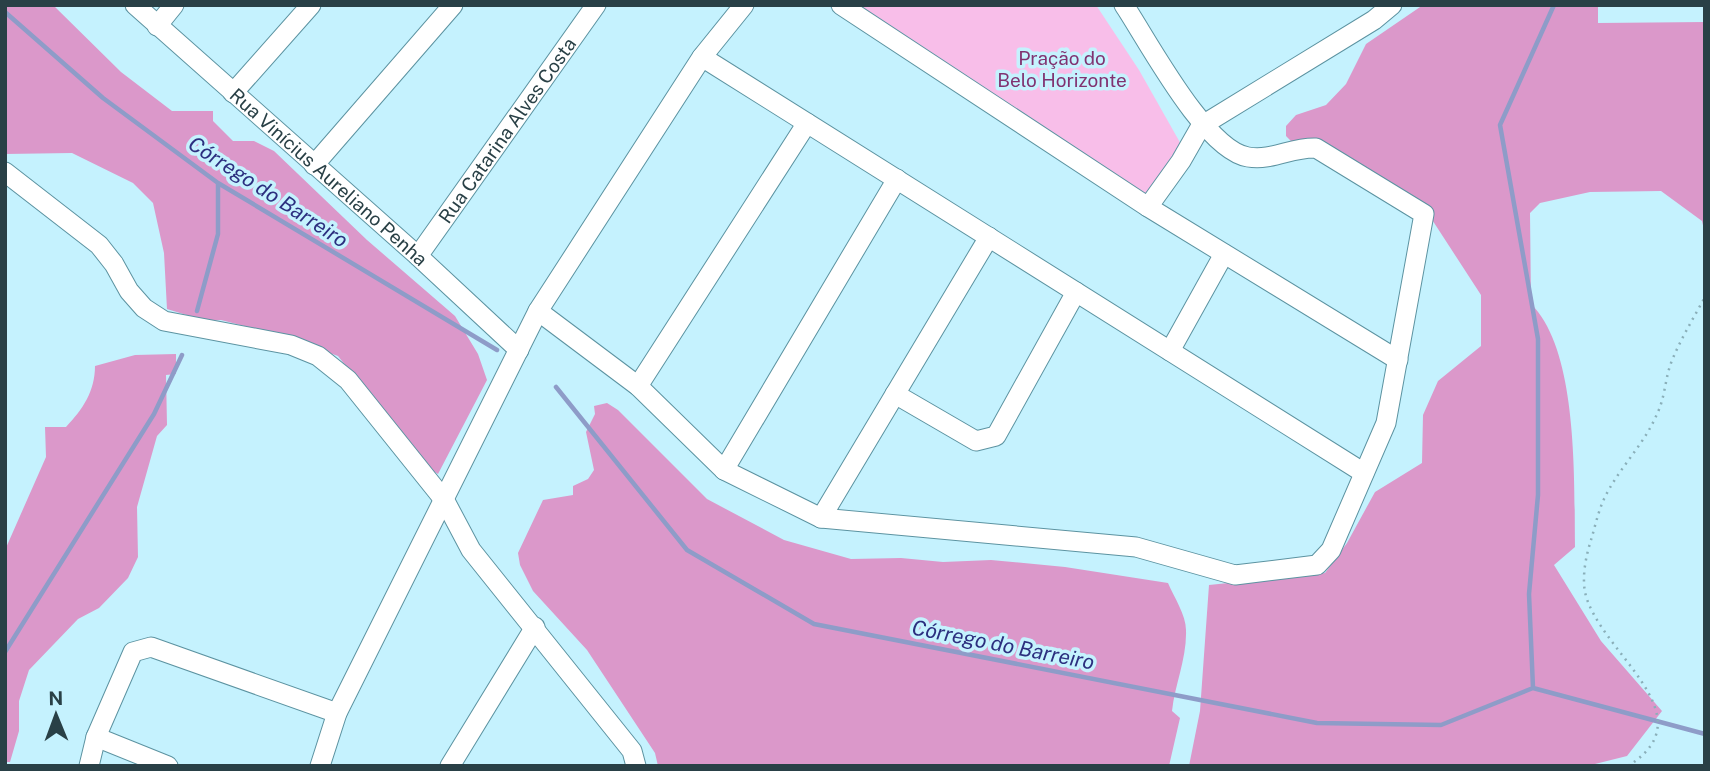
<svg xmlns="http://www.w3.org/2000/svg" width="1710" height="771" viewBox="0 0 1710 771" font-family="'Public Sans',sans-serif">
  <style>
    .green { fill: #f8bee9 }
    .forest { fill: #db98ca }
    .lines { fill: none; stroke-linecap: round; stroke-linejoin: round }
    .stream { stroke: #8e9cc8; stroke-width: 4.5 }
    .minor-casing { stroke: #5c93a1; stroke-width: 21 }
    .path { stroke: #8aafb9; stroke-width: 2.5; stroke-dasharray: 2 5; stroke-linecap: butt }
    .minor { stroke: #fff; stroke-width: 19 }
    .labels { text-anchor: middle; stroke-width: 7; stroke-linejoin: round; paint-order: stroke }
    .park-label { font-size: 19px; fill: #803271; stroke: #c5f2fe }
    .street-label { font-size: 19px; fill: #294046; stroke: #c5f2fe }
    .water-label { font-size: 21px; font-style: italic; fill: #2c2f7f; stroke: #c5f2fe }
  </style>
  <rect width="100%" height="100%" fill="#c5f2fe"/>
  <path class="green" d="M853 5H1096L1139 70 1182 146 1148 199Z"/>
  <path class="forest" d="M5 5H53L121 72 172 111H213V121L233 141H254L274 151 367 240 455 316 478 354 487 380 438 474 425 466 338 356 279 335 221 320 206 321 167 309 164 253 153 203 133 183 72 153 5 154Z
    M1423 5H1598V23L1705 22V234L1702 221 1661 191 1590 192 1540 203 1530 213 1531 304C1579 351 1574 483 1575 547L1554 565 1601 641 1662 711 1627 756 1587 766H1189L1200 711 1209 585 1325 573 1347 543 1375 492 1422 463 1423 415 1438 381 1481 346V295L1429 215 1296 146 1286 136V126L1296 115 1326 105 1346 84 1366 44Z
    M176 354V374L166 375 167 425 157 436 137 507 138 557 128 578 99 608 78 619 29 670 19 701V731L10 762H5V550L46 457 45 427H66C83 409 95 391 95 366L135 355Z
    M607 403 618 410 707 499 784 540 851 559 901 558 943 562 991 560 1065 567 1168 583C1174 597 1186 615 1186 630 1187 658 1175 684 1172 711L1180 718 1169 766H658L655 753 587 650 533 591 520 565 518 553 543 500 573 495V486L588 479 594 470 586 432 595 414 594 406Z"/>
  <g class="lines">
    <path class="stream" d="M5 12 103 98 218 183 497 350
      M197 311 218 234V183
      M556 387 687 550 814 624 1317 723 1441 725 1533 688
      M5 652 154 414 182 355
      M1533 688 1529 594 1538 495V339L1500 125 1554 5
      M1533 688 1705 734"/>
    <g class="minor-casing">
      <g id="minor">
        <path id="s1" d="M135 5 418 256 519 350"/>
        <path d="M841 5 1148 207 1398 360"/>
        <path d="M157 26 174 5"/>
        <path d="M702 57 1364 473"/>
        <path d="M233 93 311 5"/>
        <path d="M314 165 453 5"/>
        <path d="M5 172 99 245 114 264 129 291 144 308 164 321 291 345 318 356 348 380 445 501 471 550 632 751 636 766"/>
        <path d="M1148 207 1181 161 1201 126 1374 20 1392 5"/>
        <path id="s2" d="M418 256 596 5"/>
        <path d="M538 311 638 386 724 470 821 518 1136 547 1235 575 1317 565 1331 550 1386 423 1424 214 1316 148C1291 147 1273 161 1248 157 1205 150 1148 41 1124 5"/>
        <path d="M1170 351 1224 254"/>
        <path d="M638 386 807 123"/>
        <path d="M895 394 976 441 996 436 1076 292"/>
        <path d="M724 470 897 179"/>
        <path d="M821 518 989 237"/>
        <path d="M96 737 168 766"/>
        <path d="M89 766 96 737 133 652 151 647 337 713"/>
        <path d="M320 766 337 713 538 311 702 57 744 5"/>
        <path d="M450 766 535 627"/>
      </g>
    </g>
    <path class="path" d="M1628 766C1710 715 1598 652 1585 592 1582 575 1586 556 1591 540 1595 527 1598 512 1604 499 1618 469 1644 445 1657 414 1665 398 1665 379 1671 363 1680 340 1693 319 1705 297"/>
    <use href="#minor" class="minor"/>
  </g>
  <g class="labels">
    <g class="park-label">
      <text x="1062" y="65">Pração do<tspan x="1062" dy="22">Belo Horizonte</tspan></text>
    </g>
    <g class="street-label">
      <text dy="7" stroke="none"><textPath href="#s2" startOffset="154">Rua Catarina Alves Costa</textPath></text>
      <text dy="7" stroke="none"><textPath href="#s1" startOffset="259">Rua Vinícius Aureliano Penha</textPath></text>
    </g>
    <g class="water-label">
      <text transform="translate(268 192) rotate(33)" y="7">Córrego do Barreiro</text>
      <text transform="translate(1003 645) rotate(11)" y="7">Córrego do Barreiro</text>
    </g>
  </g>
  <rect width="1710" height="771" fill="none" stroke="#294046" stroke-width="14"/>
  <g transform="translate(56 715) rotate(359)" stroke="#c5f2fe" stroke-width="5" paint-order="stroke">
  <path d="M0-5L12 26L0 18L-12 26Z" fill="#294046"/>
  <text y="-10" font-size="19" font-weight="bold" text-anchor="middle" fill="#294046">N</text>
  </g>
</svg>
